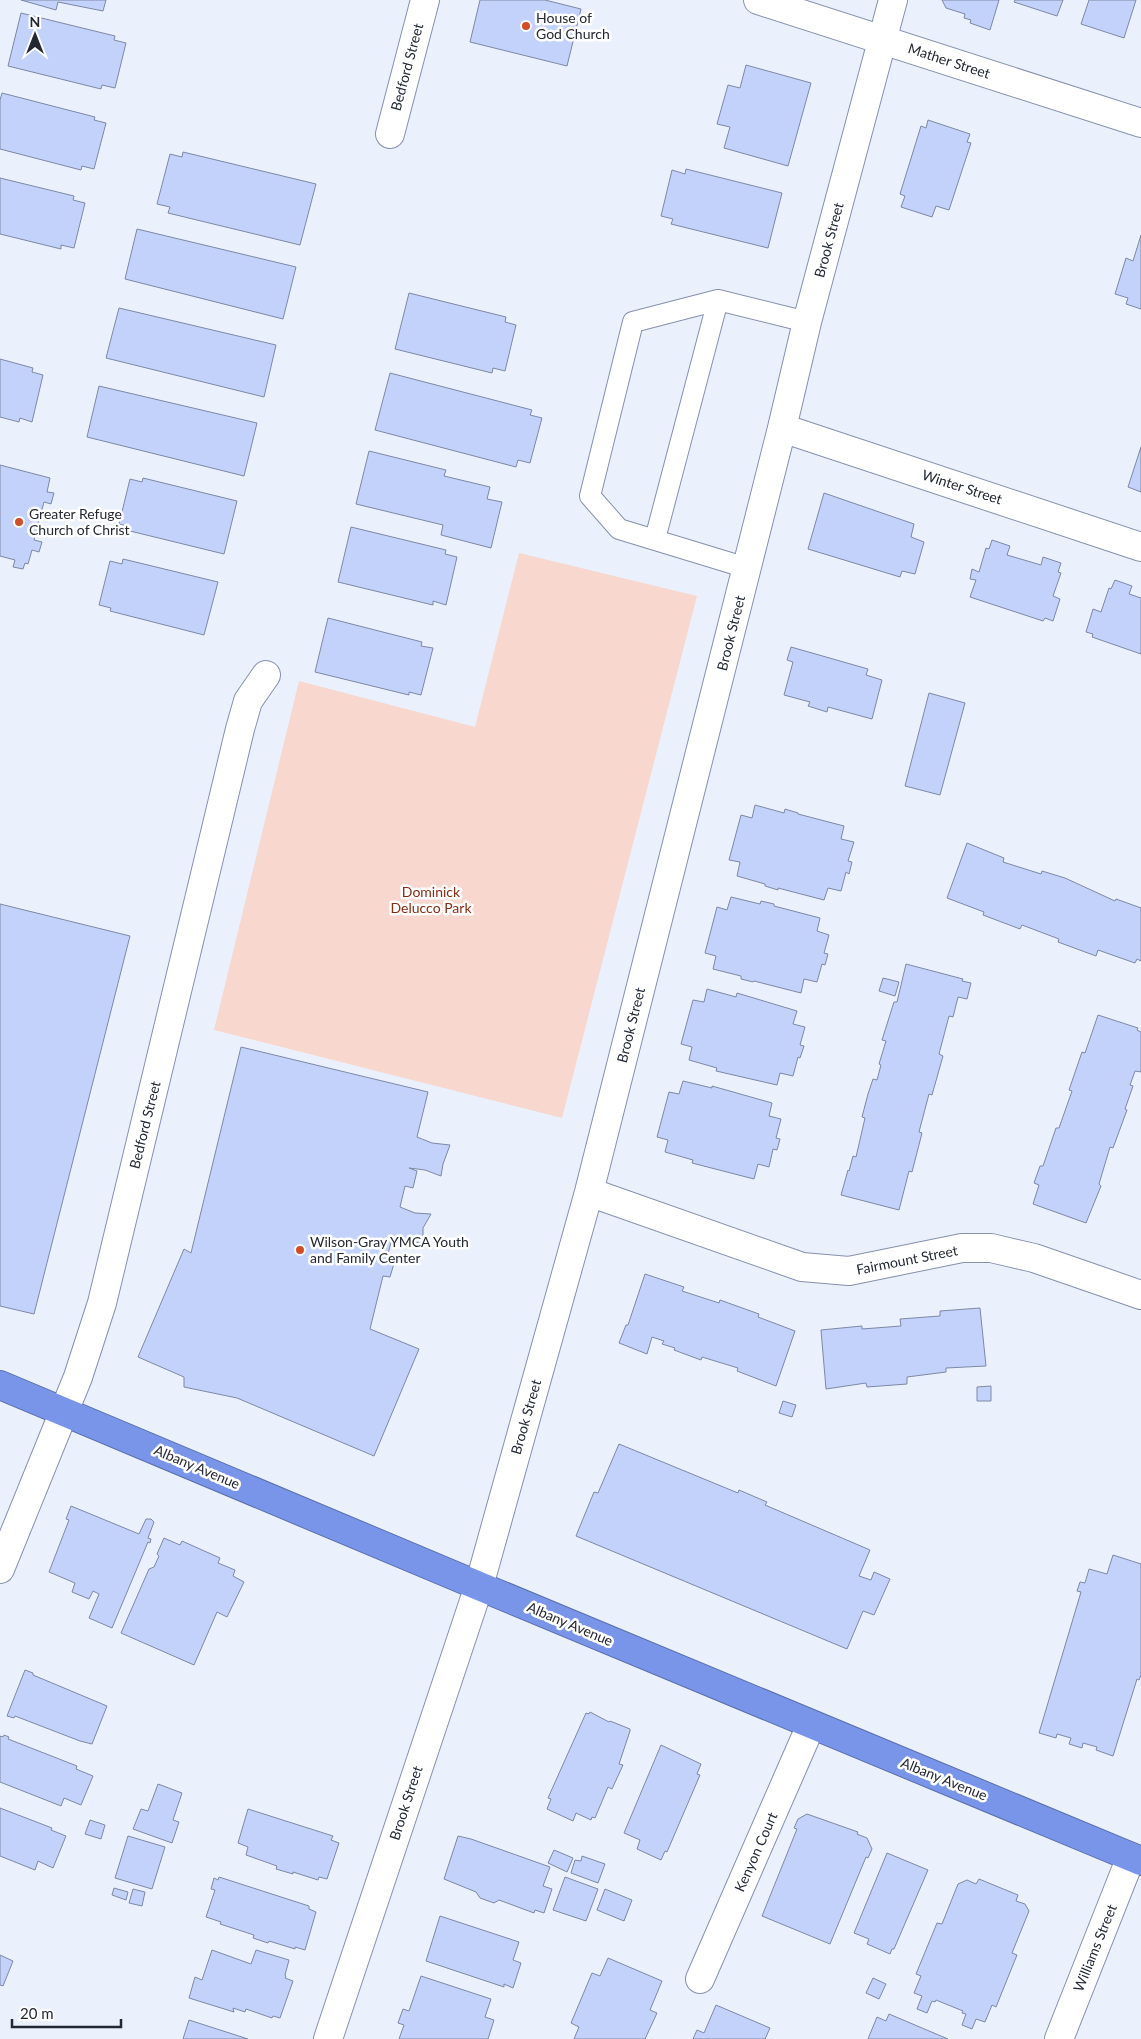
<svg xmlns="http://www.w3.org/2000/svg" width="1141" height="2039" viewBox="0 0 1141 2039" font-family="Lato,sans-serif">
  <style>
    .park { fill: #f8d7ce }
    .building { fill: #c2d2fa; stroke: #7d88a5 }
    .lines { fill: none; stroke-linecap: round; stroke-linejoin: round }
    .lane-casing { stroke: #8591ad; stroke-width: 22 }
    .street-casing { stroke: #8591ad; stroke-width: 30 }
    .highway-casing { stroke: #5a6faa; stroke-width: 30 }
    .lane { stroke: #fff; stroke-width: 20 }
    .street { stroke: #fff; stroke-width: 28 }
    .highway { stroke: #7895ea; stroke-width: 28 }
    .poi-dot { fill: #d54c24; stroke: #fff; stroke-width: 2 }
    .labels { text-anchor: middle; stroke-width: 5; stroke-linejoin: round; paint-order: stroke }
    .poi-label { font-size: 14px; fill: #232834; stroke: #fff; text-anchor: start }
    .street-label { font-size: 14px; fill: #232834; stroke: #fff }
    .park-label { font-size: 14px; fill: #862c12; stroke: #fff }
  </style>
  <rect width="100%" height="100%" fill="#eaf0fc"/>
  <path class="park" d="M519 553 697 596 562 1118 214 1030 299 681 475 727Z"/>
  <path class="building" d="M21 0H106L103 11 58 2 56 10Z
    M480 0H545L581 9 567 66 470 42Z
    M942 0H999L990 30 970 23 971 20 964 18 965 14 946 8Z
    M1015 0H1063L1057 16 1014 2Z
    M1089 0H1136L1124 38 1081 24Z
    M21 13 115 36 114 40 126 43 115 88 102 85 101 89 8 66Z
    M746 65 811 83 788 166 724 148 730 127 717 124 728 85 740 88Z
    M2 93 95 117 94 120 106 123 94 169 82 166 81 170 0 149V100Z
    M928 120 970 134 967 142 971 143 949 210 936 206 932 217 901 207 905 196 900 194 921 126 926 128Z
    M183 152 316 184 300 245 168 213 170 207 157 204 170 154 182 157Z
    M686 169 782 193 768 248 671 224 673 219 661 216 672 170 685 174Z
    M0 178 74 196 73 200 85 203 74 248 61 245V249L0 234Z
    M137 229 296 267 283 319 125 279Z
    M1141 235V309L1126 304 1128 298 1115 294 1126 258 1133 261Z
    M409 293 506 317 505 322 516 325 505 371 493 368 492 373 395 349Z
    M119 308 276 345 264 397 106 358Z
    M0 359 33 368 32 372 43 375 32 422 20 418 19 422 0 417Z
    M390 373 532 410 530 415 542 418 530 463 518 460 516 467 375 430Z
    M99 386 257 423 244 476 87 437Z
    M1141 447V492L1128 487Z
    M369 451 446 470 444 476 490 487 487 499 502 502 491 548 441 535 443 525 356 504Z
    M0 465 50 478 47 492 54 493 51 504 44 502 34 540 42 542 39 552 32 550 28 564 25 563 23 569 13 567 15 560 0 556Z
    M143 478 237 501 224 554 130 531 131 527 119 524 130 479 142 482Z
    M824 493 914 524 911 537 924 542 915 574 902 571 900 577 808 549Z
    M351 527 446 550 445 554 457 557 446 605 433 601V605L338 582Z
    M992 540 1010 546 1007 555 1041 565 1043 557 1061 563 1058 572 1061 573 1053 596 1060 599 1053 621 1045 618 1043 621 970 597 976 580 970 579 972 569 979 572 986 548 989 549Z
    M123 559 218 582 204 635 110 611 111 608 99 605 110 561 122 564Z
    M1115 580 1132 586 1129 594 1141 598V654L1092 637 1093 634 1086 632 1093 609 1101 612 1109 588 1111 589Z
    M328 618 422 642 421 646 433 648 421 695 409 692V695L315 672Z
    M791 647 868 669 866 675 882 680 872 719 828 707 827 712 808 706 810 702 784 695 793 662 787 660Z
    M929 693 965 703 940 795 905 786Z
    M755 805 784 813 785 809 798 813V814L844 826 841 839 854 842 848 861 852 862 849 874 846 872 841 891 828 888 824 900 778 888V890L765 886V884L737 876 740 862 729 860 741 815 752 818Z
    M967 843 1004 858 1003 862 1041 874 1042 871 1065 878 1115 901 1116 899 1141 908V961L1137 959 1135 963 1098 950 1096 956 1058 942 1059 939 1022 925 1020 929 983 915 984 912 947 898Z
    M731 897 760 904 761 901 774 904V906L820 918 817 931 829 935 824 953 828 954 825 965 822 964 817 982 804 979 801 993 754 981 753 982 741 979V976L713 969 716 956 705 953 717 907 727 910Z
    M0 904 130 936 34 1314 0 1306Z
    M906 964 963 979 962 981 971 983 967 999 958 997 953 1017 949 1016 939 1054 943 1056 932 1095 929 1094 919 1132 922 1133 912 1172 909 1171 899 1210 841 1195 848 1170 849 1171 853 1156 856 1157 865 1118 862 1117 868 1094 873 1079 877 1080 881 1065 879 1064 886 1041 882 1040 894 1002H897Z
    M883 978 899 982 895 996 879 991Z
    M707 989 736 997 737 993 797 1011 793 1024 805 1027 800 1045 804 1046 800 1058 798 1057 793 1076 780 1073 777 1085 716 1071 717 1068 689 1060 692 1047 681 1044 693 1000 704 1002Z
    M1098 1015 1138 1028 1137 1030 1141 1032V1072L1135 1071 1130 1085 1133 1086 1125 1109 1127 1110 1113 1148 1110 1147 1099 1184 1101 1186 1086 1223 1033 1204 1039 1185 1034 1183 1040 1166H1043L1056 1128H1059L1072 1091 1069 1090 1082 1052 1085 1053Z
    M241 1047 428 1092 417 1137 432 1143 450 1145 443 1164 441 1176 425 1170 409 1168 417 1171 413 1188 405 1186 400 1207 415 1213 431 1214 423 1228V1245L409 1239 392 1238 387 1258 395 1260 390 1277 383 1276 370 1329 419 1349 374 1456 237 1398 184 1387V1377L138 1357 184 1249 191 1253Z
    M683 1081 712 1088V1086L772 1103 769 1116 781 1119 776 1138 780 1139 777 1150 773 1149 769 1167 758 1164 754 1179 692 1163 693 1160 665 1152 668 1140 657 1137 669 1092 679 1094Z
    M645 1274 684 1287 682 1291 719 1303 720 1300 759 1314 758 1317 795 1331 776 1386 737 1371 738 1368 702 1357 701 1360 674 1350 675 1348 662 1344 664 1341 652 1337 647 1354 619 1343 626 1325H628Z
    M980 1308 986 1366 946 1368V1372L907 1377V1384L867 1387 866 1383 826 1389 821 1330 862 1326V1329L901 1326 900 1319 940 1316V1311Z
    M991 1386V1401H977V1387Z
    M783 1401 796 1405 792 1417 779 1413Z
    M619 1444 738 1493 739 1490 767 1502 765 1505 870 1550 859 1576 871 1580 874 1572 890 1579 874 1615 863 1611 847 1649 576 1536 594 1492 598 1493Z
    M71 1506 139 1534 146 1519H151L154 1522 148 1538 151 1539 150 1543 148 1542 112 1628 89 1618 99 1594 93 1591 89 1599 72 1592 75 1583 49 1572 69 1520 66 1519Z
    M164 1538 180 1545 182 1541 220 1558 218 1563 235 1570 233 1576 244 1582 227 1617 217 1612 194 1665 121 1633 149 1569 154 1567 159 1556 157 1554Z
    M1113 1555 1141 1564V1675L1139 1680 1137 1679 1113 1756 1096 1750 1097 1747 1083 1743 1082 1748 1069 1744 1071 1738 1057 1734 1056 1738 1039 1733 1081 1592 1077 1591 1080 1582 1085 1583 1089 1569 1107 1574Z
    M25 1670 33 1673V1675L107 1706 92 1744 80 1741 15 1716 14 1718 7 1716Z
    M590 1712 609 1722 610 1721 630 1729V1731L619 1764 623 1765 612 1789 608 1787 595 1818 592 1817 591 1820 576 1813 573 1821 547 1809 551 1799 548 1798 586 1713 589 1714Z
    M4 1735 9 1737 8 1739 77 1766 76 1769 93 1776 81 1805 64 1798 61 1806 0 1782V1736L3 1737Z
    M661 1745 701 1764 697 1774 700 1775 667 1852 665 1851 661 1860 637 1849 640 1840 624 1833Z
    M158 1784 182 1793 173 1820 179 1822 172 1843 133 1829 141 1809 148 1811Z
    M0 1808 52 1828 51 1830 66 1836 53 1868 38 1861 35 1870 0 1856Z
    M248 1809 333 1836 331 1840 339 1843 327 1879 319 1877 318 1880 293 1872V1874L276 1869 277 1866 246 1855 248 1847 238 1843Z
    M807 1814 858 1832 857 1834 867 1838 872 1849 868 1858 866 1857 830 1944 762 1916 797 1829 794 1828 798 1819Z
    M90 1820 105 1825 101 1839 85 1834Z
    M128 1836 165 1847 152 1889 115 1878Z
    M458 1836 471 1839 550 1867 543 1886 552 1889 544 1913 535 1910 534 1913 499 1900 494 1903 480 1898 476 1892 444 1879Z
    M554 1850 573 1858 567 1872 548 1863Z
    M887 1853 928 1870 894 1949H892L890 1954 867 1944 869 1939 854 1933Z
    M582 1856 605 1864 598 1883 571 1873 575 1860 581 1861Z
    M219 1877 309 1906V1909L316 1912 305 1950 295 1947V1949L269 1941 268 1943 253 1938 254 1935 220 1924 221 1922 206 1917 215 1890 211 1889 214 1878 218 1880Z
    M565 1877 598 1889 586 1921 553 1910Z
    M979 1879 1018 1895 1016 1901 1025 1904 1029 1911 1012 1953 1017 1955 996 2007 992 2005 985 2022 976 2019 972 2029 962 2025 966 2014 962 2013 963 2011 936 2000 935 2002 932 2001 927 2013 917 2009 922 1996 914 1993 921 1976 916 1974 937 1923 942 1924 958 1884 967 1880 976 1884Z
    M114 1888 128 1892 126 1900 112 1895Z
    M133 1889 145 1892 142 1906 129 1903Z
    M605 1889 632 1900 624 1921 597 1910Z
    M440 1916 519 1942 513 1960 521 1963 513 1988 504 1984V1987L426 1961Z
    M212 1950 251 1964 256 1950 289 1960 285 1975 286 1976 285 1978 293 1981 280 2018 273 2016 272 2018 246 2009 245 2012 233 2008 234 2012 189 1998 195 1977 202 1980Z
    M0 1955 13 1961 3 1986 0 1985Z
    M608 1958 662 1981 650 2010 657 2013 645 2039H574L579 2027 571 2023 592 1973 600 1976Z
    M421 1976 491 1999 485 2017 494 2020 488 2039H399L404 2025 398 2023 403 2009 409 2011Z
    M873 1978 886 1984 879 1999 866 1993Z
    M716 2005 770 2028 765 2039H693L697 2030 704 2033Z
    M889 2014 948 2039H868L877 2017 886 2021Z
    M189 2020 248 2039H183Z"/>
  <g class="lines">
    <g class="lane-casing">
      <path id="lane" d="M655 539 718 300
        M747 568 619 529 590 496 633 322 718 300 807 322"/>
    </g>
    <g class="street-casing">
      <path id="street" d="M758 0 1141 123
        M390 134 425 0
        M782 428 1141 547
        M589 1192 802 1267 849 1271 962 1248H991L1034 1258 1141 1295
        M0 1569 78 1377 102 1303 240 729 248 701 266 675
        M700 1979 811 1725
        M328 2039 479 1586 589 1192 782 428 807 322 893 0
        M1059 2039 1131 1857"/>
    </g>
    <g class="highway-casing">
      <path id="highway" d="M0 1385 479 1586 1141 1861"/>
    </g>
    <use href="#lane" class="lane"/>
    <use href="#street" class="street"/>
    <use href="#highway" class="highway"/>
  </g>
  <g class="poi-dot">
    <circle cx="526" cy="26" r="5"/>
    <circle cx="19" cy="522" r="5"/>
    <circle cx="300" cy="1250" r="5"/>
  </g>
  <g class="labels">
    <g class="poi-label">
      <text x="536" y="23">House of<tspan x="536" dy="16">God Church</tspan></text>
      <text x="29" y="519">Greater Refuge<tspan x="29" dy="16">Church of Christ</tspan></text>
      <text x="310" y="1247">Wilson-Gray YMCA Youth<tspan x="310" dy="16">and Family Center</tspan></text>
    </g>
    <g class="street-label">
      <text transform="translate(949 61) rotate(18)" y="5">Mather Street</text>
      <text transform="translate(407 67) rotate(-75)" y="5">Bedford Street</text>
      <text transform="translate(829 240) rotate(-75)" y="5">Brook Street</text>
      <text transform="translate(962 487) rotate(18)" y="5">Winter Street</text>
      <text transform="translate(731 633) rotate(-76)" y="5">Brook Street</text>
      <text transform="translate(631 1025) rotate(-76)" y="5">Brook Street</text>
      <text transform="translate(145 1125) rotate(-76)" y="5">Bedford Street</text>
      <text transform="translate(907 1260) rotate(-11)" y="5">Fairmount Street</text>
      <text transform="translate(526 1417) rotate(-74)" y="5">Brook Street</text>
      <text transform="translate(197 1467) rotate(23)" y="5">Albany Avenue</text>
      <text transform="translate(570 1624) rotate(23)" y="5">Albany Avenue</text>
      <text transform="translate(944 1779) rotate(22)" y="5">Albany Avenue</text>
      <text transform="translate(406 1803) rotate(-72)" y="5">Brook Street</text>
      <text transform="translate(756 1852) rotate(-66)" y="5">Kenyon Court</text>
      <text transform="translate(1095 1948) rotate(-68)" y="5">Williams Street</text>
    </g>
    <g class="park-label">
      <text x="431" y="897">Dominick<tspan x="431" dy="16">Delucco Park</tspan></text>
    </g>
  </g>
  <g transform="translate(35 35)" stroke="#ffffff" stroke-width="4" paint-order="stroke">
  <path d="M0-4L9 19L0 12L-9 19Z" fill="#232834"/>
  <text y="-8" font-size="14" font-weight="bold" text-anchor="middle" fill="#232834">N</text>
  </g>
  <path d="M12 2019v8h109v-8" fill="none" stroke="#232834" stroke-width="2.5"/>
  <text x="20" y="2019" font-size="15" fill="#232834" stroke="#ffffff" stroke-width="4" paint-order="stroke">20 m</text>
</svg>
